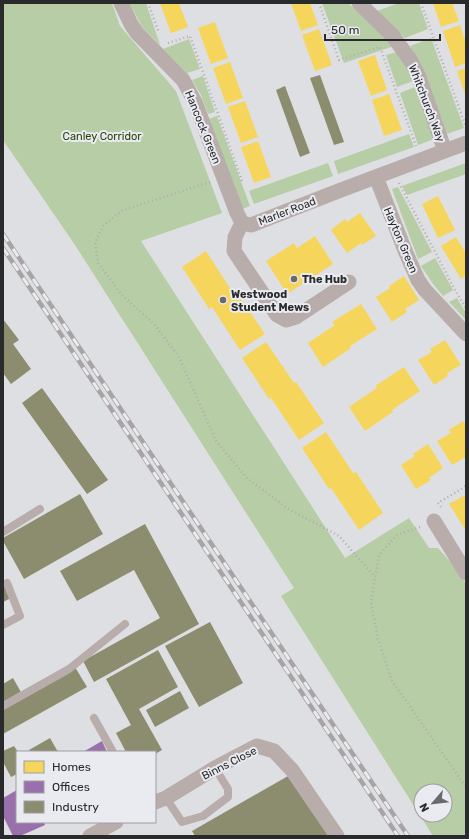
<svg xmlns="http://www.w3.org/2000/svg" width="469" height="839" viewBox="0 0 469 839" font-family="Rubik,sans-serif">
  <style>
    .green { fill: #b6cda6; fill-rule: evenodd }
    .homes { fill: #f6d55c }
    .offices { fill: #9970ab }
    .industry { fill: #8c8c6e }
    .lines { fill: none; stroke-linecap: round; stroke-linejoin: round }
    .path { stroke: #b4acac; stroke-width: 2.5; stroke-dasharray: 1 3; stroke-linecap: butt }
    .lane { stroke: #b9adac; stroke-width: 8 }
    .street { stroke: #b9adac; stroke-width: 15 }
    .rail-casing { stroke: #a8a3a4; stroke-width: 4.5 }
    .rail { stroke: #eaebf1; stroke-width: 3; stroke-dasharray: 9; stroke-linecap: butt }
    .poi-dot { fill: #68696c; stroke: #eaebf1; stroke-width: 1.5 }
    .labels { text-anchor: middle; stroke-width: 4; stroke-linejoin: round; paint-order: stroke }
    .street-label { font-size: 11px; fill: #292a2c; stroke: #eaebf1 }
    .park-label { font-size: 11px; fill: #264207; stroke: #eaebf1 }
    .poi-label { font-size: 11px; font-weight: bold; fill: #292a2c; stroke: #eaebf1; text-anchor: start }
  </style>
  <rect width="100%" height="100%" fill="#dedfe2"/>
  <path class="green" d="M3 3H112L120 26 176 91 222 213 141 241 345 558 409 518 429 548H438L454 566 466 584V836H433L281 596 294 588 75 245 3 140ZM421 791H445V815H421Z
    M129 3H146L160 45 143 28Z
    M322 3H348L394 46 344 63Z
    M399 3H419L428 29 405 38 377 11Z
    M431 38 464 128 447 134 426 78 410 46Z
    M189 39 200 69 187 73 163 49Z
    M397 52 401 56 413 81 397 87 386 55Z
    M203 76 215 112 208 114 201 95 192 80Z
    M415 87 434 139 418 145 400 93Z
    M217 116 250 206 242 209 209 119Z
    M409 134 414 147 338 174 334 161Z
    M328 163 333 176 254 204 249 191Z
    M466 163V174L407 195 402 186Z
    M398 187 432 252 418 259 392 189Z
    M435 258 453 290 443 296 433 284 421 266Z
    M457 298 466 313V320L449 302Z"/>
  <path class="homes" d="M160 3H179L188 27 171 33Z
    M291 3H310L318 25 301 31Z
    M433 3H452L459 21 441 27Z
    M215 22 228 58 211 64 198 28Z
    M460 25 466 43V63L455 67 443 31Z
    M319 29 332 65 315 71 302 35Z
    M375 55 387 90 371 96 358 61Z
    M230 62 243 98 226 104 213 68Z
    M466 68V97L457 71Z
    M389 94 402 130 384 136 372 100Z
    M245 101 258 137 241 143 228 107Z
    M258 141 271 177 254 183 241 147Z
    M438 196 455 230 438 238 422 204Z
    M360 213 376 236 362 245 361 243 347 253 331 230 345 219 347 222Z
    M315 236 333 264 287 294 266 261 294 243 297 248Z
    M456 237 466 253V275L461 279 441 246Z
    M206 251 233 293 236 291 265 334 240 350 212 307 209 309 182 267Z
    M404 276 419 300 405 309 407 312 392 322 376 297 390 288 389 286Z
    M361 304 377 329 350 346 351 348 323 367 308 343 335 325 332 322Z
    M445 340 461 365 447 373 448 376 434 385 418 360 432 352 430 349Z
    M266 342 294 383 296 382 324 423 299 440 271 398 269 399 242 358Z
    M404 367 420 391 392 410 393 412 365 431 349 407 377 388 375 386Z
    M463 421 466 425V453L465 454 466 457 452 465 437 441 451 433 449 430Z
    M326 432 353 473 356 472 383 513 359 530 331 488 329 489 302 448Z
    M428 444 443 468 429 478 431 480 416 489 401 465 415 456 413 454Z
    M465 495 466 497V531L449 504Z"/>
  <path class="offices" d="M102 741 107 752H83Z
    M17 790V822H44L45 825 20 836H13L3 816V798Z"/>
  <path class="industry" d="M320 75 344 142 334 145 310 78Z
    M285 86 310 153 300 157 276 90Z
    M3 319 19 340 13 344 31 369 11 384 3 373Z
    M42 388 108 480 87 494 22 403Z
    M80 494 103 534 24 579 3 541V538Z
    M145 524 199 624 94 682 83 661 160 618 134 570 77 601 60 571Z
    M3 584 11 598 3 602Z
    M210 622 243 683 199 707 165 646Z
    M158 650 178 687 139 709 162 750 155 754V752H126L116 733 131 725 106 679Z
    M75 667 87 687 3 734V707Z
    M13 678 22 694 3 704V684Z
    M180 691 189 708 155 727 146 710Z
    M50 738 58 752H31L29 750Z
    M14 746 18 752 17 774 11 777 3 762V751Z
    M288 776 329 836H195L192 831Z"/>
  <g class="lines">
    <path class="path" d="M148 3 159 33
      M319 3 339 60 380 47 416 146
      M421 3 466 127
      M168 43 190 36 242 181
      M210 182 121 211 103 226 95 243 98 263 121 294 154 324 179 357 216 441 247 478 287 508 339 536 375 577
      M399 183 456 292 466 308
      M441 507 438 503 466 486
      M420 527 397 535 379 555 371 602 378 639 392 681 466 787"/>
    <path class="lane" d="M3 532 40 509
      M3 625 20 616 7 583
      M3 706 69 669 125 624
      M94 718 113 752
      M166 798 182 822 203 816 228 797V789L215 768"/>
    <path class="street" d="M121 3 131 24 137 33 183 80 195 102 237 213 242 223
      M359 3 392 35 411 61 419 77 445 151
      M376 177 406 253 418 280 425 290 466 334
      M242 223 251 225 341 190 466 143
      M242 223 235 237 234 251 277 315 286 320 296 317 349 282
      M434 521 466 573
      M155 802 166 798 215 768 257 746 274 751 292 770 337 836
      M90 836 116 822"/>
    <g class="rail-casing">
      <path id="rail" d="M3 234 408 836
        M3 248 398 836"/>
    </g>
    <use href="#rail" class="rail"/>
  </g>
  <g class="poi-dot">
    <circle cx="294" cy="279" r="4"/>
    <circle cx="223" cy="300" r="4"/>
  </g>
  <g class="labels">
    <g class="street-label">
      <text transform="translate(427 103) rotate(69)" y="4">Whitchurch Way</text>
      <text transform="translate(203 127) rotate(68)" y="4">Hancock Green</text>
      <text transform="translate(287 211) rotate(-21)" y="4">Marler Road</text>
      <text transform="translate(401 240) rotate(67)" y="4">Hayton Green</text>
      <text transform="translate(229 763) rotate(-27)" y="4">Binns Close</text>
    </g>
    <g class="park-label">
      <text x="102" y="140">Canley Corridor</text>
    </g>
    <g class="poi-label">
      <text x="302" y="283">The Hub</text>
      <text x="231" y="298">Westwood<tspan x="231" dy="13">Student Mews</tspan></text>
    </g>
  </g>
  <rect width="469" height="839" fill="none" stroke="#292a2c" stroke-width="8"/>
  <rect x="16" y="751" width="140" height="72" fill="#eaebf1" stroke="#9d9ea2"/>
  <rect x="24" y="761" width="20" height="12" fill="#f6d55c" stroke="#9d9ea2"/>
  <text x="52" y="771" font-size="12" fill="#292a2c">Homes</text>
  <rect x="24" y="781" width="20" height="12" fill="#9970ab" stroke="#9d9ea2"/>
  <text x="52" y="791" font-size="12" fill="#292a2c">Offices</text>
  <rect x="24" y="801" width="20" height="12" fill="#8c8c6e" stroke="#9d9ea2"/>
  <text x="52" y="811" font-size="12" fill="#292a2c">Industry</text>
  <g transform="translate(433 803) rotate(242)"><circle r="19" fill="#eaebf1" stroke="#9d9ea2"/>
  <path d="M0-3L7 15L0 10L-7 15Z" fill="#68696c"/>
  <text y="-6" font-size="11" font-weight="bold" text-anchor="middle" fill="#292a2c">N</text>
  </g>
  <path d="M325 34v6h115v-6" fill="none" stroke="#292a2c" stroke-width="2"/>
  <text x="331" y="34" font-size="12" fill="#292a2c" stroke="#eaebf1" stroke-width="3" paint-order="stroke">50 m</text>
</svg>
